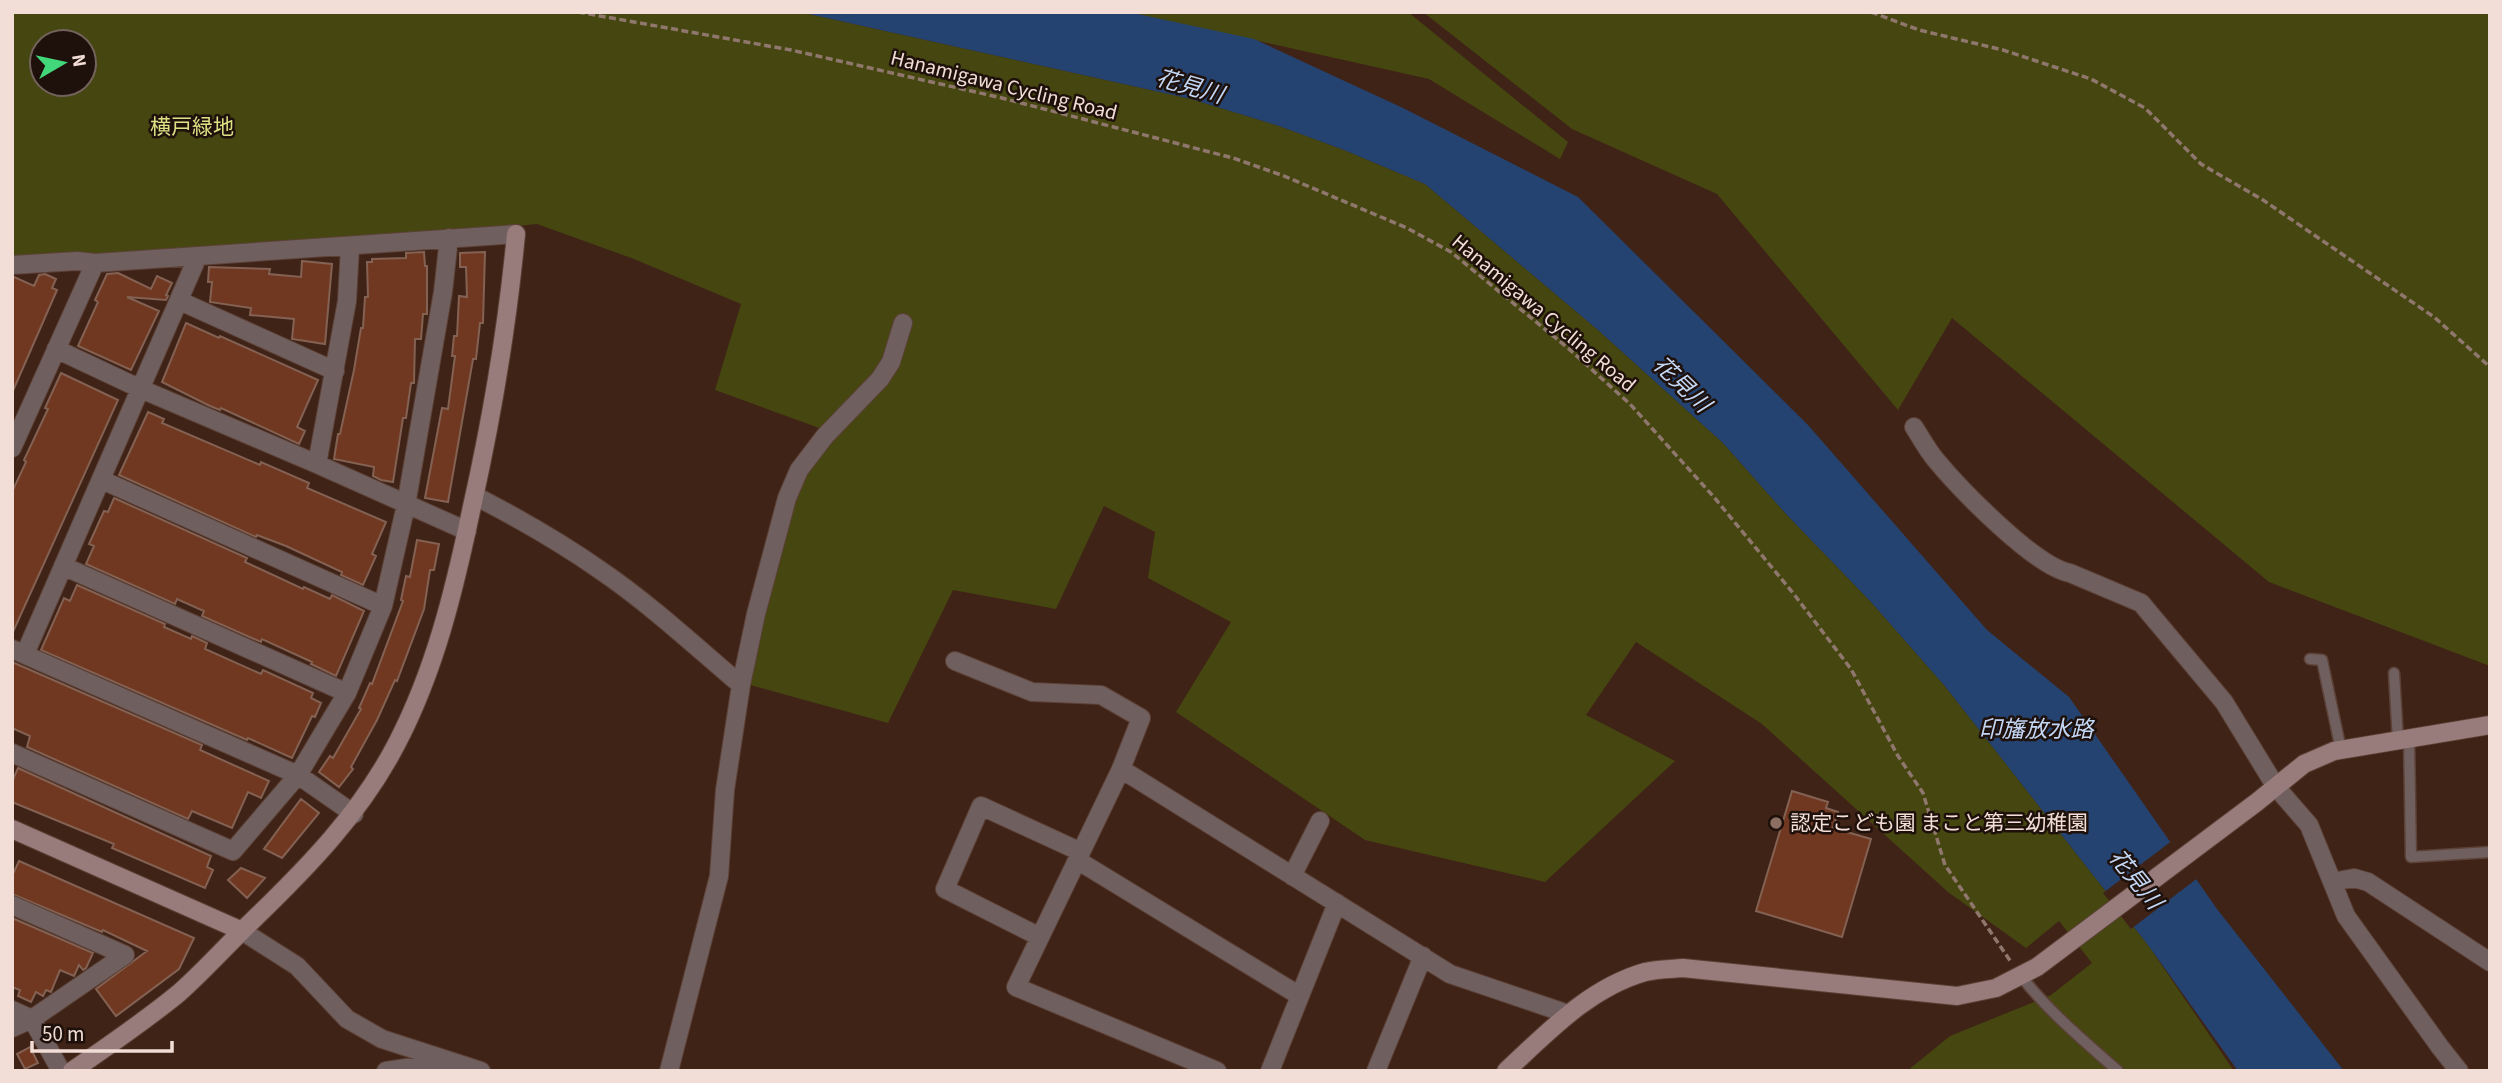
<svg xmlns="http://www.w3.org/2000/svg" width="2502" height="1083" viewBox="0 0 2502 1083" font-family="'Source Sans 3','Noto Sans JP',sans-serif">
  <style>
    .green { fill: #454610; fill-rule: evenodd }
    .water { fill: #244371 }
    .pier { fill: #402317 }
    .building { fill: #703820; stroke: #836153; stroke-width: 2 }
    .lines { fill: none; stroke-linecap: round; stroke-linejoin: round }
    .lane-casing { stroke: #5c4136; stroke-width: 13 }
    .street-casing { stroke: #5c4136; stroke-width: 20 }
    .secondary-casing { stroke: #5c4136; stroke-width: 20 }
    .path { stroke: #90776d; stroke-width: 3.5; stroke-dasharray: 7 3.5; stroke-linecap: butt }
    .lane { stroke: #705f5f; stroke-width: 10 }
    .street { stroke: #705f5f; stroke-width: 18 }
    .secondary { stroke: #977c7b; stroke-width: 18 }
    .education-dot { fill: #8d6e63; stroke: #1e100b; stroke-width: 2.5 }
    .labels { text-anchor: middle; stroke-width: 5; stroke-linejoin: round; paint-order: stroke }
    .street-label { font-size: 21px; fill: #f2ded6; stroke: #1e100b }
    .park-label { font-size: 21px; fill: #dde184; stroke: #1e100b }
    .poi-label { font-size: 21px; fill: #f2ded6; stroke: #1e100b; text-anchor: start }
    .water-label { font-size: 23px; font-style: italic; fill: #c3d7f5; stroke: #1e100b }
  </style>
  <rect width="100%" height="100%" fill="#402317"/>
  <path class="green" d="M12 12H800L1191 99 1279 126 1344 150 1425 184 1598 330 1723 443 1787 515 1871 602 1944 685 2148 945 2234 1071H1907L1950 1036 2051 995 2092 963 2059 921 2026 948 1948 892 1762 724 1636 642 1586 715 1675 761 1545 882 1365 840 1176 712 1231 622 1148 578 1155 532 1104 506 1056 609 953 590 888 723 750 685 775 533 822 429 715 390 741 304 634 259 537 224 416 237 12 261ZM42 42H84V84H42Z
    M1128 12H1408L1568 142 1560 159 1429 79Z
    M1423 12H2490V666L2269 582 1952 318 1898 410 1717 194 1572 129Z"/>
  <path class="water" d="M800 12H1128L1254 39 1403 108 1578 197 1808 425 1987 630 2069 697 2217 909 2344 1071H2238L2148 945 1944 685 1871 602 1787 515 1723 443 1598 330 1425 184 1344 150 1279 126 1191 99Z"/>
  <path class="pier" d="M2173 840 2199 877 2131 929 2103 893Z"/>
  <path class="building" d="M424 252 425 266H427V314H423L421 339H415L414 383H411L406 418H403L393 482 381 480 373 476 374 467 334 459 338 434H340L354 370 361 328H363L365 297H368L367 262H372V259L406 258V253Z
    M485 252 483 323H480L476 359H473L448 502 425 498 442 408 448 409 455 356H452L454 336H457L459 296 467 297 466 267H460V253Z
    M302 261 332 264 325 344 292 339 294 319 250 315 251 308 210 302 212 282H208L209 267 270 269 269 274 301 277Z
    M118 273 151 289 157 276 172 283 166 295 168 296 166 300 127 297 159 311 131 370 78 346 98 302 95 300 107 274Z
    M45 274 56 279 52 288 57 290 12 393V276L34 286 39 275Z
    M186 323 219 338 220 336 318 380 297 427 305 431 299 444 221 408 220 410 210 406 162 382Z
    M61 373 118 400 12 634V492L26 462 24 460 48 409 45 408Z
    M148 412 164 419 162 423 260 465 261 462 309 483 307 488 386 522 372 554 376 556 363 585 341 575 342 572 286 546 257 535 256 537 119 475Z
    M114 498 247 558 245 562 303 589 304 587 330 599 332 595 364 611 336 676 311 664 312 662 262 639 261 642 202 616 204 611 177 599 175 604 86 564 94 546 89 544 104 511 108 512Z
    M417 540 439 544 434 570H430L424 609 397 681 395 680 377 720 351 767 353 769 339 787 319 772 330 756 333 758 361 709 359 708 370 683 372 684 403 601 401 600 406 576 410 577Z
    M77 585 165 624 164 627 191 639 192 636 207 643 205 649 261 674 263 670 313 693 311 698 321 703 315 717 312 716 292 758 248 738 247 740 41 650 64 598 70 601Z
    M12 662 202 745 200 750 269 781 261 798 248 792 232 828 192 811 188 819 27 747 30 736 12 728Z
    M18 768 211 856 207 867 213 870 205 888 112 848 114 844 12 802V782Z
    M1792 791 1828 802 1826 808 1838 812 1833 828 1871 839 1842 937 1756 911Z
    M301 799 319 813 282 858 264 849Z
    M19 861 194 938 179 969 116 1016 96 989 147 951 103 930 102 932 12 894V876Z
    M241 868 265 878 247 898 228 880Z
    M12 918 93 953 86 968 83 970 79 965 74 976 60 970 51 992 46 990 43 996 36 992 31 1002 18 996 20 990 12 987Z
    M30 1047 38 1063 25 1069 17 1054Z"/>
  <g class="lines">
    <g class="lane-casing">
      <path id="lane" d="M2310 659 2322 660 2341 750
        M2394 673 2398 741
        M2409 739 2411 857 2490 852
        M2021 976C2049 1012 2084 1041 2118 1071"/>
    </g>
    <g class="street-casing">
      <path id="street" d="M12 265 77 261 95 263 516 234
        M180 301 335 371
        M56 349 141 389 317 464 467 531
        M1914 427C1921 438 1927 449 1935 459 1959 488 2035 567 2070 573L2141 603 2224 702 2276 787 2309 825 2346 916 2440 1047 2459 1071
        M12 448 95 263
        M317 464 347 301 350 247
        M102 480 383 606
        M475 496C518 518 560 542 600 570 650 604 695 646 741 685
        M63 566 347 693
        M12 649 298 775 354 814
        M25 654 198 256
        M955 661 1032 692 1101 695 1141 718 1121 769 1016 987 1217 1071
        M12 753 233 851 298 775 347 693 383 606 406 505 443 292 449 238
        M1121 769 1450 974 1568 1014
        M1077 860 1300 996
        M1292 876 1320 821
        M2332 882 2354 878 2368 882 2490 962
        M12 905 125 955 32 1019 12 1028
        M242 931 297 966 347 1019 382 1039 481 1071
        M1040 937 945 889 981 806 1081 852
        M12 1010 32 1019 61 1071
        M386 1071 447 1062
        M669 1071 719 876 725 790 741 685 756 614 787 498 799 470 825 436 880 379 891 362 903 323
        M1270 1071 1337 903
        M1376 1071 1423 956"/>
    </g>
    <g class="secondary-casing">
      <path id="secondary" d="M12 829 242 931
        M72 1071C108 1046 145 1021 179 993 204 971 227 945 251 922 307 868 361 813 397 743 435 670 454 591 471 511 492 418 507 330 516 234
        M1506 1071C1548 1032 1589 988 1645 972 1657 969 1671 969 1683 968L1957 996 1996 988 2037 967 2257 802 2304 764 2334 751 2490 725"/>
    </g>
    <path class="path" d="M578 12 791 50 1002 98 1233 158 1284 176 1407 228 1451 252 1569 349 1630 404 1713 496 1793 593 1851 669 1898 756 1923 793 1945 865 2011 962
      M1871 12 1919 30 2003 50 2091 79 2145 108 2201 164 2263 200 2434 317 2490 367"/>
    <use href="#lane" class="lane"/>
    <use href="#street" class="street"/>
    <use href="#secondary" class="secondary"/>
  </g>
  <circle class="education-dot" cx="1776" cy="823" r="7"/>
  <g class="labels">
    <g class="street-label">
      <text transform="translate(1004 85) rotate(14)" y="7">Hanamigawa Cycling Road</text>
      <text transform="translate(1544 313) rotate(40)" y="7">Hanamigawa Cycling Road</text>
    </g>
    <g class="park-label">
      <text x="192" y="134">横戸緑地</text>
    </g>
    <g class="poi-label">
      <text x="1790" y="830">認定こども園 まこと第三幼稚園</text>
    </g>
    <g class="water-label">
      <text transform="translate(1190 86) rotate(16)" y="8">花見川</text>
      <text transform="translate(1682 384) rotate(44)" y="8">花見川</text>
      <text x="2036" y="737">印旛放水路</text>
      <text transform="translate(2136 879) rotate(51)" y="8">花見川</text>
    </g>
  </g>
  <rect width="2502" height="1083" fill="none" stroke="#f2ded6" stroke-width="28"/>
  <g transform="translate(63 63) rotate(81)"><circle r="33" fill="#1e100b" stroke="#73625c" stroke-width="2"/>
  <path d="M0-5L12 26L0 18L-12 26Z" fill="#43d77b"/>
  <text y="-10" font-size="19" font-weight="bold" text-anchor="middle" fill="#f2ded6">N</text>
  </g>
  <path d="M32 1041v10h140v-10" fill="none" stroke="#f2ded6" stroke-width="3.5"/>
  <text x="42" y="1041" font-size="21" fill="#f2ded6" stroke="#1e100b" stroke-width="5" paint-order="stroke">50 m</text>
</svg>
